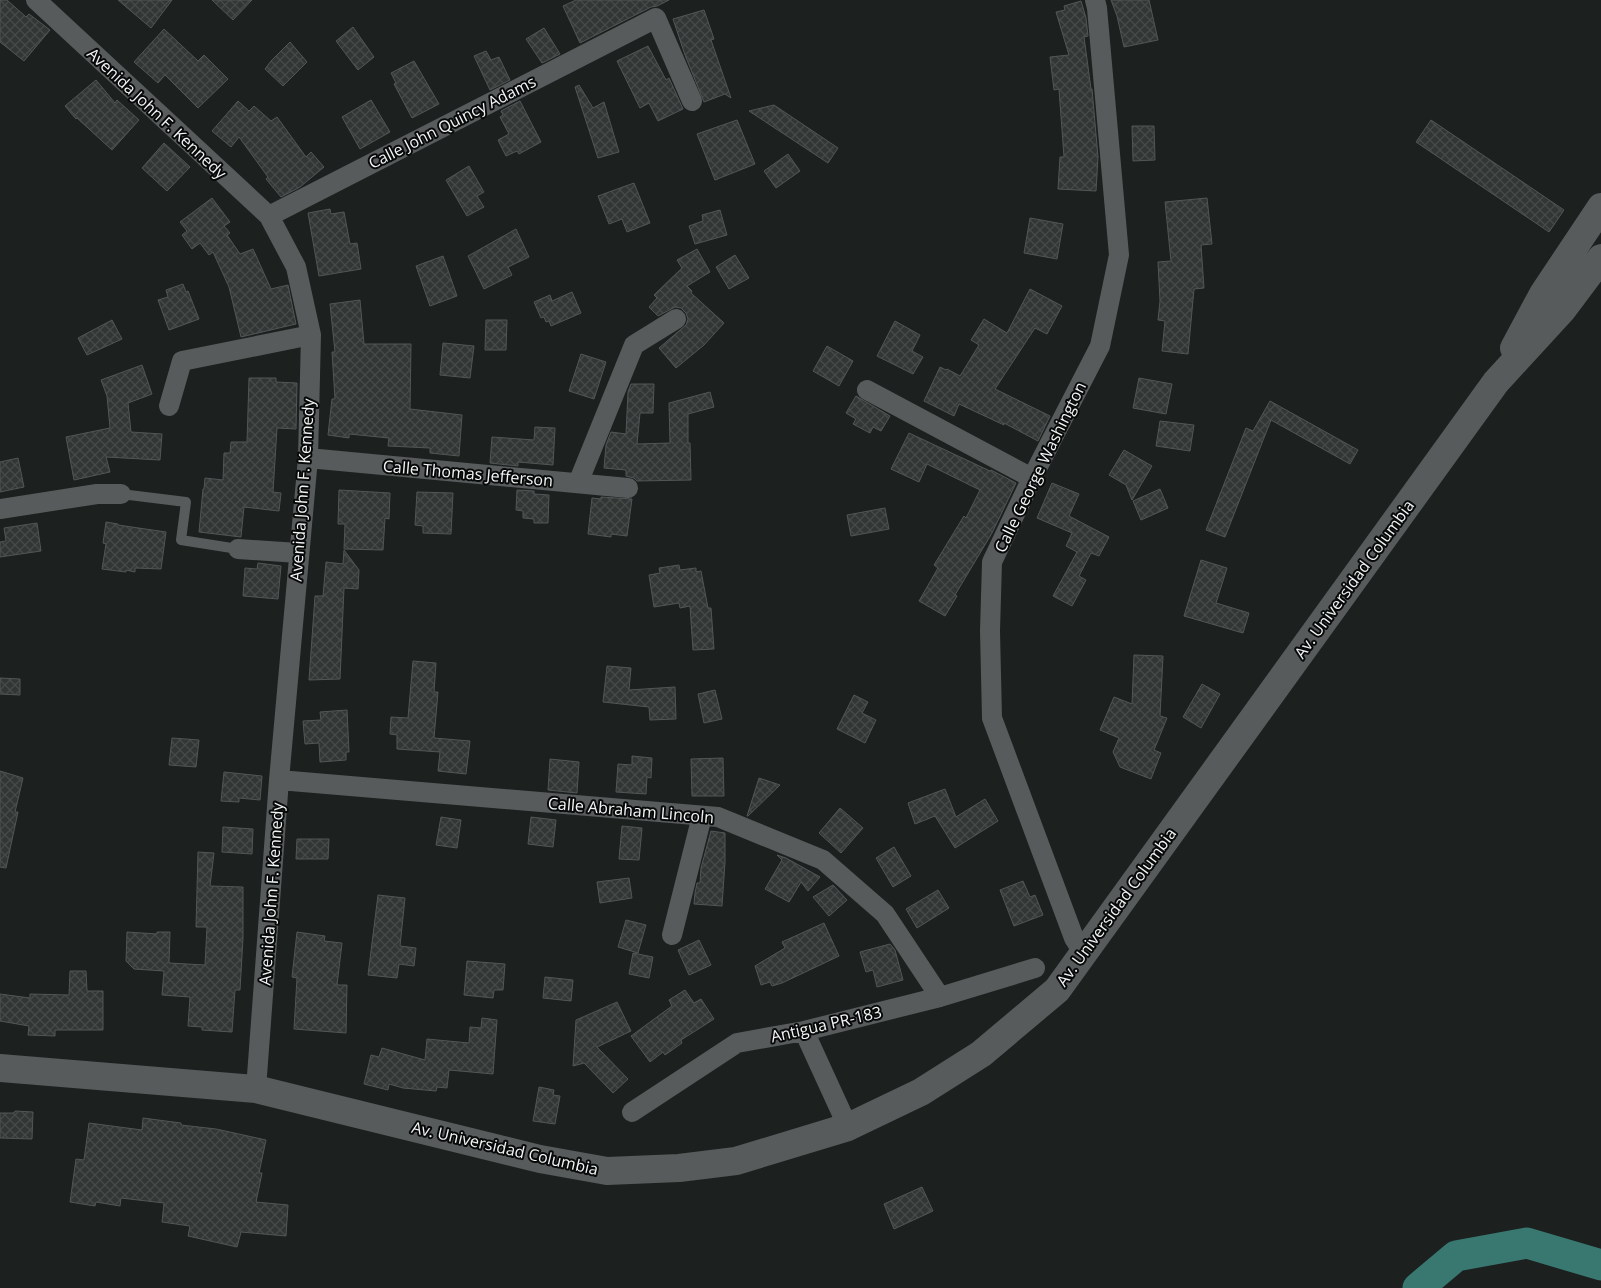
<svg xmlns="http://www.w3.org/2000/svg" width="1601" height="1288" viewBox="0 0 1601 1288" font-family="'Open Sans',sans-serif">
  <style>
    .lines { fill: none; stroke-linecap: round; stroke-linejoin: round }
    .river { stroke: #387870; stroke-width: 31 }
    .building { fill: url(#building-cross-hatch); stroke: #525656 }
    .service { stroke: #575b5b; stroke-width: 10 }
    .minor { stroke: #575b5b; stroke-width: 20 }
    .secondary { stroke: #575b5b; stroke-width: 28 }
    .labels { text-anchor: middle; stroke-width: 4; stroke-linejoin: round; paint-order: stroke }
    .street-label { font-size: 16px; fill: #f2f5f5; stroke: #080909 }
  </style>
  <defs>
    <pattern id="building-cross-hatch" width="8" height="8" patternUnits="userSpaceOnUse" patternTransform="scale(1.25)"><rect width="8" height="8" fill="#323635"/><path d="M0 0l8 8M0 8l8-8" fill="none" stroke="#464a49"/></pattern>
  </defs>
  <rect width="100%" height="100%" fill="#1c201f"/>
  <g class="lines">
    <path class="river" d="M1418 1288 1456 1256 1527 1243 1601 1265"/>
  </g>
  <path class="building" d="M0 0H7L26 17 29 14 50 30 24 61 0 42Z
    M118 0H172L151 28Z
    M212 0H252L233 20Z
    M576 0H669L657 6 651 7 580 43 563 6Z
    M1111 0H1149L1158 40 1124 47 1117 16Z
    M1081 1 1086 18 1088 36 1084 37 1091 89H1092L1098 157 1096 191 1058 189 1060 157H1064L1059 89 1054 90 1050 57 1069 55 1056 12 1065 10 1064 6Z
    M704 10 714 39 711 40 731 98 725 94 704 102 685 55 673 19Z
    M353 27 374 57 358 70 336 41Z
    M544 28 560 54 542 63 526 39Z
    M164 29 198 61 204 55 228 79 198 108 165 75 158 83 134 62Z
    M290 42 307 62 283 86 265 69 271 61Z
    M648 46 666 80 669 78 683 109 658 121 649 103 640 108 617 61Z
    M486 51 491 60 499 57 510 80 490 90 474 56Z
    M414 61 439 104 412 118 394 84 396 83 391 73Z
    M96 80 115 103 117 100 139 120 112 150 77 118 76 119 65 106Z
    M579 85 593 108 604 102 619 152 598 158 575 87Z
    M371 100 390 132 360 149 342 117Z
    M238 101 249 111 254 106 271 121 277 117 306 157 311 152 324 167 300 187 281 197 266 179 268 177 239 137 231 147 212 131Z
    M520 101 541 142 519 154 517 151 506 156 498 140 509 134 500 117 503 115 501 111Z
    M774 105 838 148 828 163 749 111Z
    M737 120 755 164 715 180 697 134Z
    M1431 120 1564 210 1549 232 1416 142Z
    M1132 126H1154L1155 160 1133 161Z
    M164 143 190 167 167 191 142 168Z
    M788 154 800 171 776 188 764 171Z
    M469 166 484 192 477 196 484 207 467 216 446 180Z
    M634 183 650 223 627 232 622 219 609 224 598 196Z
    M212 198 230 222 224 226 230 233 227 235 240 254 253 249 271 289 288 285 296 324 241 337 229 287 213 252 209 255 200 243 192 249 182 235 187 231 180 222Z
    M1207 198 1212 244 1201 245 1204 288 1194 289 1188 354 1162 351 1165 321 1158 320 1160 301 1158 262 1171 261 1165 202Z
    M330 209 331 214 344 212 350 244 357 243 361 269 319 276 308 213Z
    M720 210 727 235 695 244 689 226 703 221 702 215Z
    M1030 218 1063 224 1057 259 1024 253Z
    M516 229 529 257 508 267 512 275 484 289 468 256Z
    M697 249 710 272 687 286 692 291 691 293 724 323 704 345 676 368 659 348 686 325 688 319 686 313 681 308 675 307 658 316 649 307 657 298 654 295 682 268 677 260Z
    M735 255 749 278 729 289 716 267Z
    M443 256 457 296 430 306 416 266Z
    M183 284 186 292 188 291 199 319 169 330 158 300 168 297 166 290Z
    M1030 289 1062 306 1047 334 1035 328 995 389 1050 416 1038 441 1004 423V425L959 404 954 416 924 401 940 367 946 370 947 369 960 376 979 345 971 340 984 319 1007 333Z
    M572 292 581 313 551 326 549 321 546 322 544 317 541 318 534 302 550 295 552 301Z
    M360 300 364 344H411L410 409 462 415 459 456 430 453V448L388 446 389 438 349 434V438L328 435 332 399H335L332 352H335L330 304Z
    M112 320 122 339 87 355 78 338Z
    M486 320H507L506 350H485Z
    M895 321 920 335 912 351 923 357 913 374 877 356Z
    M443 343 474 346 470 378 440 375Z
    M827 346 853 361 839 386 813 371Z
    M581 354 606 362 594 399 569 391Z
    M142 365 152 394 128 403 131 432 162 434 160 460 106 457 110 472 74 480 66 437 110 428 107 396 101 380Z
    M249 378H276V382L297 383 296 429 277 428 273 492 281 493 279 511 244 507 241 537 199 532 203 489H204L205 478 223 480 224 453H230L231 442H247Z
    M1139 378 1172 384 1166 414 1133 408Z
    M631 384H654L653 413H640L637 444 670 443 669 403 710 392 714 407 688 414V443H690L691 480 637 481 634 478 626 476V470L604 468 606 445 611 432 626 434 628 392Z
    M856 396 890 416 881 431 873 427 870 433 853 424 856 419 846 413Z
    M1270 401 1358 450 1350 464 1271 420 1225 537 1206 530 1246 428 1253 431Z
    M1160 421 1194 425 1190 451 1156 446Z
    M535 427 555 428 553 465 518 462V466L490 463 492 437 534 440Z
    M909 433 990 471 991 470 1016 483 992 533 955 595 957 596 945 616 919 601 938 568 934 565 964 516 966 518 980 490 927 464 919 482 891 469Z
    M1124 450 1152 466 1132 500 1126 485 1109 475Z
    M18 458 24 487 0 492V462Z
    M1052 483 1079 494 1069 516 1109 537 1099 556 1091 553 1079 576 1086 580 1072 606 1053 596 1077 552 1066 546 1072 533 1037 518Z
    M1160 489 1168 508 1141 520 1133 501Z
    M339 490 390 493 389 519 385 518 383 550 344 549 345 524H338Z
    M517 490 534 491V494L549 495 548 523H534V519L523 518V511L516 510Z
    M417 492 453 493 451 534 423 533V526L415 525Z
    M601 497 632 499 627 536 611 534V537L588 534 592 498 601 499Z
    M885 508 889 529 851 536 847 515Z
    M106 522 118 524V525L166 532 161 569 135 568V572L126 570V572L102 569 106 544 103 543Z
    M37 523 41 551 0 557V542L6 541 4 528Z
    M344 550 359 570 358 589 344 588 340 679 309 680 315 596H323L326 562 343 564Z
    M1201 560 1227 568 1216 603 1249 613 1243 633 1184 616Z
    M258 563 281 566 278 599 243 596 245 568 257 569Z
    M679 565 680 570 696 568V572L701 571 708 608H711L714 649 693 650 690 606 680 608 679 603 654 607 649 575 660 573 659 568Z
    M1134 655 1163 656 1160 716 1167 718 1154 750 1161 753 1151 779 1120 767 1113 752 1119 738 1100 730 1114 697 1132 704Z
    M413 661 436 663 434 692H438L434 738 470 741 466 774 438 771 440 752 397 749V735L390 734 391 717 408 718Z
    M607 666 631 668 629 690 675 687 676 719 650 720 649 707 603 702Z
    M0 678 20 679V695L0 694Z
    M1202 684 1220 694 1201 728 1183 717Z
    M715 690 722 719 704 723 698 694Z
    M854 695 868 702 862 713 876 720 865 743 837 729Z
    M347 710 349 752H346V760L320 762 319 743 305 744 303 721 321 720 320 712Z
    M172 738 199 740 196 767 169 765Z
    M632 756 652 758 651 778 647 777 646 794 616 792 618 764 632 765Z
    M723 758 724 796H692L691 759Z
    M550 759 579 762 577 793 548 790Z
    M0 771 23 778 15 812H18L6 868 0 867Z
    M224 772 262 776 260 800 239 798V802L221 801Z
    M759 778 780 785 748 816H747Z
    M945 789 956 817 985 799 998 821 955 848 935 816 915 824 908 803Z
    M840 808 863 828 841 853 819 833Z
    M441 817 461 820 457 848 436 845Z
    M531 817 556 820 553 847 528 844Z
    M622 826 642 828 639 860 619 859Z
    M223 827 253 829 252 854 222 852Z
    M711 831 725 833V862L722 906 694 904 695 893 697 883H700L701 868Z
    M297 839H329L328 859H296Z
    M894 847 911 876 893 887 876 858Z
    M198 852 214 853 210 886 243 887V938L240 990H235L232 1032 202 1030V1027L188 1026 190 997 162 995 164 971 134 969 126 961 127 932 157 934V932H170L169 963 205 965 207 927H196Z
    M777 855 786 858 820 877 808 891 801 882 789 902 765 889 782 860Z
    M629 878 632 898 600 903 597 882Z
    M1023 881 1030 897 1035 895 1043 915 1014 926 1000 890Z
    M833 885 847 900 829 916 813 897Z
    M938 890 949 908 917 928 906 909Z
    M378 895 405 898 400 946 416 948 414 966 399 964 397 978 368 975Z
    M626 920 646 925 638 953 618 947Z
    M824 923 839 956 782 983 772 986 770 982 761 985 755 966 785 948 782 942Z
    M297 932 325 936 324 941 342 943 337 985H347L346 1033 294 1029 297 978 292 977Z
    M699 940 711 965 689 975 678 950Z
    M890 944 895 950 903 980 877 987 873 970 866 972 860 952Z
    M633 953 653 957 649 978 629 974Z
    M467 961 505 964 503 990H494L493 998 464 995Z
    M70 971H86L87 991H103V1030H55V1036L28 1035 29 1026 0 1021V994L30 998V994L69 995Z
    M545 977 573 980 571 1001 543 998Z
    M685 990 694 1003 701 999 714 1019 681 1040 682 1043 665 1055 663 1052 650 1062 631 1036 672 1006 669 1000Z
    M617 1002 631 1031 597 1047 628 1079 613 1093 584 1063 573 1066 576 1020Z
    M482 1018 497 1020 493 1074 449 1070 447 1088 437 1087 436 1091 403 1088 389 1084 388 1090 364 1084 371 1055 379 1057 382 1048 425 1060 427 1039 469 1043 470 1027 481 1028Z
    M539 1087 554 1090 553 1095 560 1096 555 1124 533 1121Z
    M15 1111 33 1112 32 1139 0 1138V1113H14Z
    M143 1118 181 1123V1125L216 1129 266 1140 259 1173H262L256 1202 288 1205 286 1236 241 1232 237 1247 188 1236 190 1226 162 1222 164 1203 121 1198 120 1206 96 1202 95 1206 70 1202 76 1159 84 1160 89 1123 142 1130Z
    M922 1187 933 1211 894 1229 884 1204Z"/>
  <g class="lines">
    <path class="service" d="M121 494 186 502 181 540 238 549"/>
    <path class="minor" d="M36 0 269 216 296 267 311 335 308 458 279 780 256 1089
      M269 216 656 18 692 101
      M867 390 1032 478
      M169 406 182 361 311 335
      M308 458 628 488
      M578 483 634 345 676 319
      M0 509 97 494H121
      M238 549 298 553
      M279 780 718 817 823 860 885 914 940 997
      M672 935 702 816
      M1083 952 1074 938 992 718 990 631 992 562 1032 478 1100 346 1119 255 1097 8 1095 0
      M804 1031 848 1127
      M632 1112 737 1043 804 1031 940 997 1035 968"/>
    <path class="secondary" d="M1514 348 1543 294 1601 207
      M0 1068 256 1089 540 1159 607 1171 679 1168 736 1161 848 1127 921 1092 981 1054 1057 990 1496 382 1563 309 1601 258"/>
  </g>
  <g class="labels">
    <g class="street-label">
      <text transform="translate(157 113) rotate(43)" y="6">Avenida John F. Kennedy</text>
      <text transform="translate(452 122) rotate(-27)" y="6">Calle John Quincy Adams</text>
      <text transform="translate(1040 467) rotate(-64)" y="6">Calle George Washington</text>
      <text transform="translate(468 473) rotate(5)" y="6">Calle Thomas Jefferson</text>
      <text transform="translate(302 490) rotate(-86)" y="6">Avenida John F. Kennedy</text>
      <text transform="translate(1354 579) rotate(-54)" y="6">Av. Universidad Columbia</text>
      <text transform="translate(631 810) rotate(5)" y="6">Calle Abraham Lincoln</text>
      <text transform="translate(271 894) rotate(-86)" y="6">Avenida John F. Kennedy</text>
      <text transform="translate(1116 907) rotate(-54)" y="6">Av. Universidad Columbia</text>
      <text transform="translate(826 1024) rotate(-13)" y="6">Antigua PR-183</text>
      <text transform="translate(505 1148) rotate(13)" y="6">Av. Universidad Columbia</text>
    </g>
  </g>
</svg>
